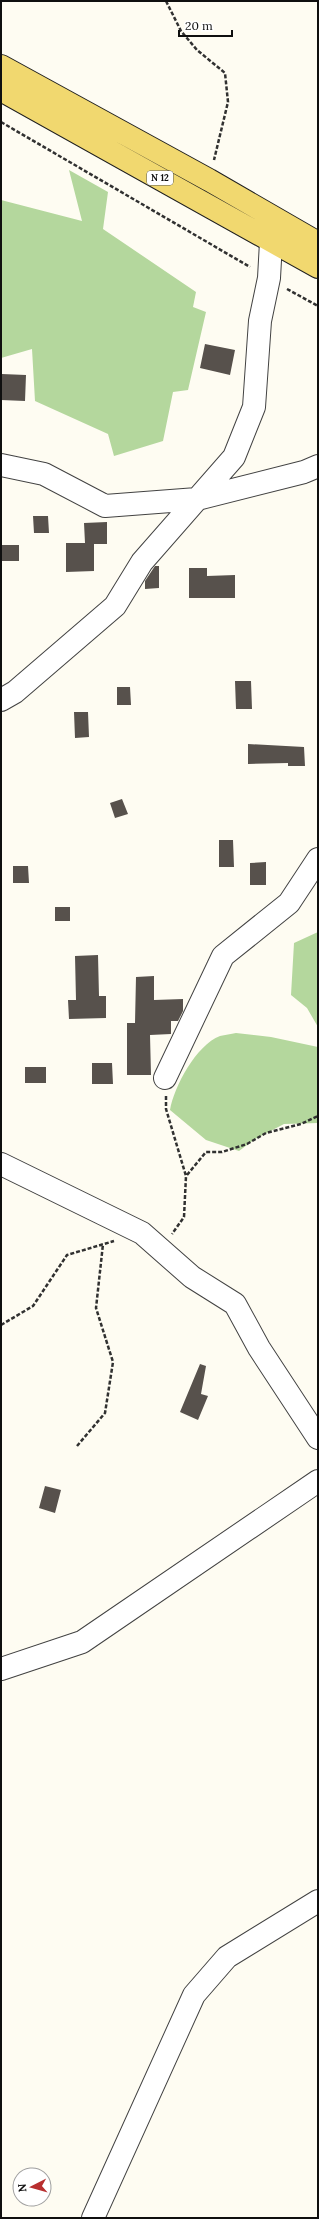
<svg xmlns="http://www.w3.org/2000/svg" width="319" height="2219" viewBox="0 0 319 2219" font-family="Lora,serif">
  <style>
    .forest { fill: #b4d79d }
    .building { fill: #57514c }
    .lines { fill: none; stroke-linecap: round; stroke-linejoin: round }
    .minor-casing { stroke: #424242; stroke-width: 24 }
    .major-casing { stroke: #202020; stroke-width: 24 }
    .path { stroke: #313131; stroke-width: 2.5; stroke-dasharray: 4 2; stroke-linecap: butt }
    .minor { stroke: #fff; stroke-width: 22 }
    .major { stroke: #f1d86f; stroke-width: 22 }
    .labels { text-anchor: middle; stroke-width: 4; stroke-linejoin: round; paint-order: stroke }
    .shield { fill: #fff; stroke: #575757; stroke-width: 1 }
    .shield-label { font-size: 9px; font-weight: bold; fill: #0f0f0f }
  </style>
  <rect width="100%" height="100%" fill="#fefcf2"/>
  <path class="forest" d="M69 170 108 192 103 229 196 292 193 307 206 312 188 390 173 392 163 441 114 456 108 434 35 401 32 349 1 358V200L82 221Z
    M318 932V1027L307 1008 291 995 294 943Z
    M236 1033 271 1037 318 1047V1123L284 1124 255 1139 239 1151 206 1140 170 1110C174 1087 196 1045 220 1036 225 1035 231 1034 236 1033Z"/>
  <path class="building" d="M205 344 235 350 230 375 200 368Z
    M2 374 26 375 25 401 1 400Z
    M33 516H48L49 533H34Z
    M107 522V544H94V571L66 572V543H85L84 523Z
    M1 545H19V561H1Z
    M155 566H159V588L145 589V581Z
    M189 568H207V576L235 575V598H189Z
    M235 681H251L252 709H236Z
    M117 687H130L131 705H117Z
    M74 712H88L89 737 75 738Z
    M248 744 304 747 305 766H288V763L248 764Z
    M122 799 128 814 115 818 110 803Z
    M219 840H233L234 867H219Z
    M266 862V885H250V863Z
    M13 866H28L29 883H13Z
    M55 907H70V921H55Z
    M98 955 99 996H106V1018L69 1019 68 1000H76L75 956Z
    M154 976V1000L183 999V1011L178 1021H171V1034L150 1035 151 1075H127V1023H135L136 977Z
    M92 1063H112L113 1084H92Z
    M25 1067H46V1083H25Z
    M200 1364 206 1366 201 1394 208 1396 198 1420 180 1412Z
    M45 1486 61 1490 55 1513 39 1508Z"/>
  <g class="lines">
    <g class="minor-casing">
      <path id="minor" d="M1 465 44 474 105 506 197 499 304 472 318 466
        M1 700 15 692 115 606 142 562 234 457 254 407 260 321 269 278 271 242
        M165 1078 223 956 289 903 318 859
        M1 1164 142 1233 192 1277 235 1304 259 1348 318 1438
        M1 1669 82 1642 318 1481
        M93 2218 194 1995 227 1957 318 1901"/>
    </g>
    <g class="major-casing">
      <path id="major" d="M1 66 209 180 318 243
        M1 90 318 267"/>
    </g>
    <path class="path" d="M166 1 181 31 197 50 225 73 228 102 214 160
      M1 122 250 267
      M287 289 318 306
      M166 1096V1109L186 1176 184 1217 172 1234
      M187 1175 206 1152H222L247 1144 266 1133 301 1124 318 1116
      M1 1325 33 1306 67 1255 114 1241
      M77 1446 105 1413 113 1362 96 1308 103 1244"/>
    <use href="#minor" class="minor"/>
    <use href="#major" class="major"/>
  </g>
  <g class="labels">
    <rect class="shield" x="147" y="171" width="26" height="14" rx="3"/>
    <g class="shield-label">
      <text x="160" y="181">N 12</text>
    </g>
  </g>
  <rect width="319" height="2219" fill="none" stroke="#0f0f0f" stroke-width="4"/>
  <g transform="translate(32 2187) rotate(264)"><circle r="19" fill="#ffffff" stroke="#9f9f9f"/>
  <path d="M0-3L7 15L0 10L-7 15Z" fill="#b82e2e"/>
  <text y="-6" font-size="11" font-weight="bold" text-anchor="middle" fill="#0f0f0f">N</text>
  </g>
  <path d="M179 30v6h53v-6" fill="none" stroke="#0f0f0f" stroke-width="2"/>
  <text x="185" y="30" font-size="12" fill="#0f0f0f" stroke="#ffffff" stroke-width="3" paint-order="stroke">20 m</text>
</svg>
